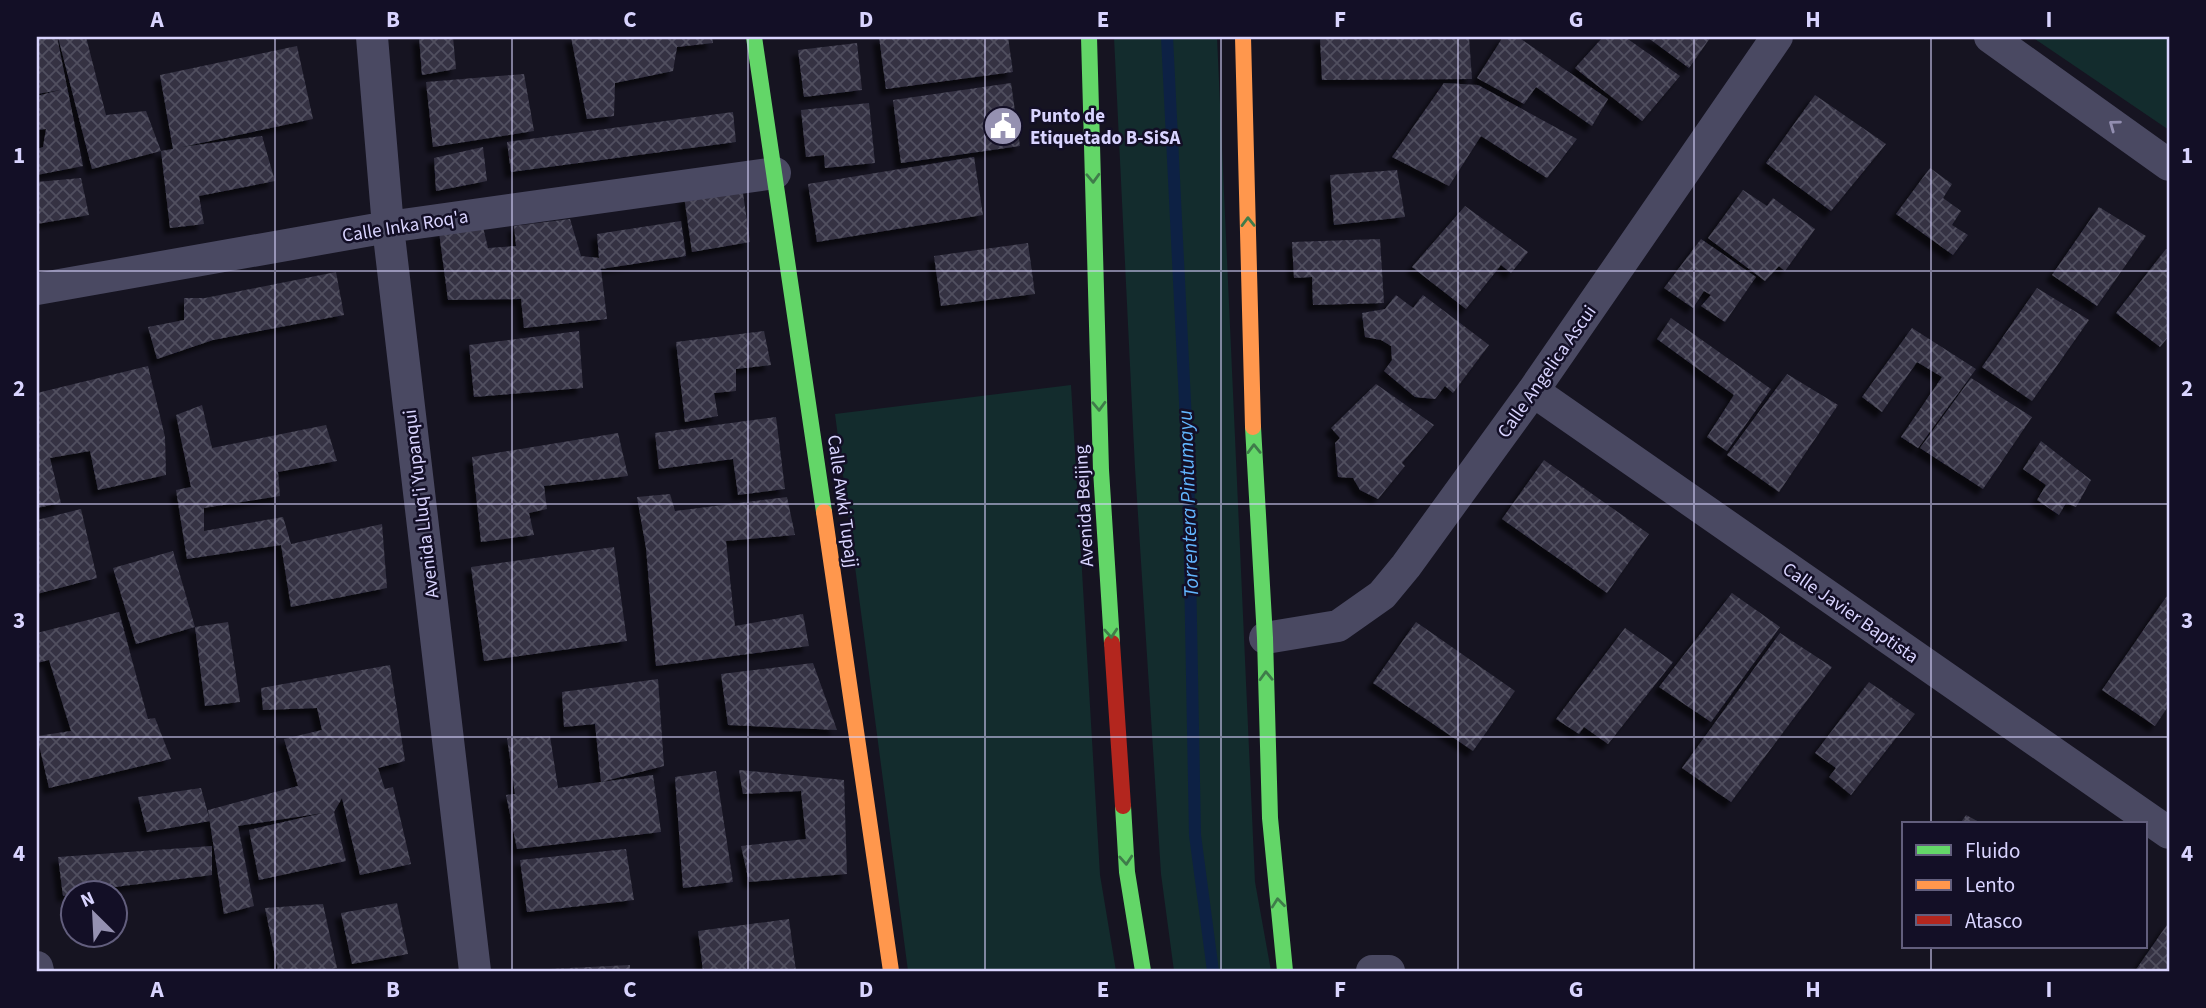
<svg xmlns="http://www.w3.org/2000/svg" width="2206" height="1008" viewBox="0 0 2206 1008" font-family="'Source Sans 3',sans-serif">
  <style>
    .green { fill: #132c2d }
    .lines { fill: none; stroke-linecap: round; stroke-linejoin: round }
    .stream { stroke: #0d2144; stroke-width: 12 }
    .building { fill: url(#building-cross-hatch); filter: url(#shadow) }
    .street { stroke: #4a4962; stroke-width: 32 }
    .fast { stroke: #63d668; stroke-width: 16 }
    .slow { stroke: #ff974d; stroke-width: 16 }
    .jam { stroke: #b3261e; stroke-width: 16 }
    .oneway { stroke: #928eb0 }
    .oneway2 { stroke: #3f7c4a }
    .grid { fill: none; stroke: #d9d4ff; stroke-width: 2; stroke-opacity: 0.55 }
    .labels { text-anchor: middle; stroke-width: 5; stroke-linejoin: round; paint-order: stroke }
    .poi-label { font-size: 19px; font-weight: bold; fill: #d9d4ff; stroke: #130f26; text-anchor: start }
    .street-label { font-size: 19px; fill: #d9d4ff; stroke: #130f26 }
    .water-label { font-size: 21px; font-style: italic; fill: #62b6ff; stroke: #130f26 }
    .neatline { fill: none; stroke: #d9d4ff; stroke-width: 2.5 }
    .grid-label { font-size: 23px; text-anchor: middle; font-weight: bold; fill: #d9d4ff }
  </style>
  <defs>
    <pattern id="building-cross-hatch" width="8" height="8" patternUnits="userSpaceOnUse" patternTransform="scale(1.75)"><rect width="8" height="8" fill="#343243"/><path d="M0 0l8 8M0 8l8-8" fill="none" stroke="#514f5f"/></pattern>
    <filter id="shadow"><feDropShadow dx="-6" dy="6" stdDeviation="2" flood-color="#0009"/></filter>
  </defs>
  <rect width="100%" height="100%" fill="#161421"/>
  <path class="green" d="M1114 37H1217L1255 882 1271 971H1174L1161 874 1135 468Z
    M2032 37H2169V130Z
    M1071 385 1100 875 1116 971H908L835 414Z"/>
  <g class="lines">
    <path class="stream" d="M1167 37 1188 463 1195 835 1213 971"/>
  </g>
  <path class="building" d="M37 37H57L83 166 37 175V149L43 147 46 129 37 130V96L60 90 37 94Z
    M58 37H86L106 115 146 111 161 151 92 169Z
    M419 37H453L456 69 422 75Z
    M571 37H712L713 43 677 47 673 71 615 83 614 116 587 119Z
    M879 37H1008L1013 72 886 89Z
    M1320 37H1469L1472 79 1322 80Z
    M1503 37H1518L1608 99 1592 126 1536 87 1524 104 1477 78Z
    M1603 37H1625L1680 76 1642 121 1575 68Z
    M1647 37H1708L1710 38 1689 68Z
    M857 43 862 90 804 97 798 50Z
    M297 46 313 119 182 147 262 136 275 181 199 196 204 224 170 228 161 151 173 149 160 75Z
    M524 74 534 131 433 147 426 82Z
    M1011 83 1020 146 901 163 893 100Z
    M1444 83 1478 85 1577 139 1547 178 1481 136 1449 186 1392 157Z
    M1815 95 1886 144 1831 211 1766 163Z
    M869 103 875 163 825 168 824 155 806 157 801 110Z
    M733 112 736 142 511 172 507 142Z
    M483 147 487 181 436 191 434 158Z
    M974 157 983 215 817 242 808 184Z
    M1930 168 1952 184 1943 198 1961 211 1952 225 1968 235 1953 255 1896 214Z
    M1397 170 1405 217 1334 225 1330 175Z
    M81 178 89 215 37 224V182Z
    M742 186 750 242 692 252 684 196Z
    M1743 190 1767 206 1773 198 1815 229 1785 271 1779 266 1765 281 1708 238Z
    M1465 206 1528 252 1511 273 1501 265 1466 309 1412 267Z
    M2099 207 2146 236 2097 306 2052 275Z
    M570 219 581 256 599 258 597 234 681 221 686 256 601 269 607 319 524 328 521 299 448 300 439 232 482 223 488 248 516 246 514 226Z
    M1380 239 1384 303 1313 305 1312 277 1294 278 1292 242Z
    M1701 239 1756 277 1725 322 1701 306 1711 295 1704 291 1693 308 1664 288Z
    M1028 243 1035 294 941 306 934 256Z
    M2166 249 2169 251V336L2160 347 2116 313Z
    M336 272 344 315 213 340 157 359 148 327 184 320V298H205Z
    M2037 288 2089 320 2032 401 1982 367Z
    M1396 295 1413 308 1423 295 1489 345 1453 393 1445 386 1435 399 1415 397 1384 371 1392 360 1391 346 1381 340 1365 337 1362 313 1385 309Z
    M1671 318 1771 389 1727 451 1707 437 1734 395 1657 339Z
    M1912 328 1976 369 1918 448 1901 437 1942 377 1917 362 1882 412 1862 397Z
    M579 331 583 388 474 397 469 345Z
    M764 331 771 365 736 369V391L714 393 718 416 685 422 676 342Z
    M148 366 165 437 166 475 98 490 90 451 50 458 61 503 37 508V393Z
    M1787 374 1838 405 1779 492 1727 455Z
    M1971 378 2032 417 1983 489 1920 448Z
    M1376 384 1434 425 1402 463 1405 466 1378 499 1360 490 1353 478 1338 477 1335 443 1340 438 1331 428Z
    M202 405 212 448 326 425 337 461 278 472 280 496 204 508V531L283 517 291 544 382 524 387 588 291 607 281 545 187 559 176 490 191 487 176 415Z
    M776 417 785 489 738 495 733 459 659 469 655 433Z
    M618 433 628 476 544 486 547 509 529 513 534 535 481 542 472 457Z
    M2041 441 2091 480 2076 507 2066 503 2059 515 2037 500 2046 485 2023 469Z
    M1544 460 1649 534 1607 593 1502 519Z
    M670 494 675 511 787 497 795 535 726 541 735 626 803 614 809 646 656 666 646 548 637 497Z
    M81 509 97 578 37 594V520Z
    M614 547 627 641 484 661 471 567Z
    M173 551 195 627 136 644 113 568Z
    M1732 593 1780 627 1711 722 1659 687Z
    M2169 593V705L2155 726 2102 690Z
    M119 612 148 719 155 718 171 759 49 788 37 736 71 731 49 660 37 663V633Z
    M228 622 240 702 205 706 195 627Z
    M1416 622 1515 691 1473 751 1373 683Z
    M1625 628 1673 662 1608 744 1584 727 1579 734 1556 719Z
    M1780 633 1832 667 1731 802 1682 768Z
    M813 663 837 730 728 725 721 674Z
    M390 665 405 761 378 768 385 789 393 787 411 864 360 875 342 798 334 812 346 861 259 880 249 830 323 813 238 826 254 906 224 914 208 810 298 786 284 739 322 730 317 708 263 710 261 688Z
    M658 679 664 766 601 782 653 775 661 832 517 849 506 795 515 794 507 738 550 736 558 788 601 782 595 724 564 727 562 692Z
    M1869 682 1915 714 1851 795 1829 777 1836 768 1815 753Z
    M739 770 844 780 847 874 749 882 741 846 806 839 801 791 743 794Z
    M716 771 733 882 683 888 675 777Z
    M201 788 210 821 147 832 138 797Z
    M1966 815 1983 824H1960Z
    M212 846V875L74 892V894L63 896 58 857Z
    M626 849 634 900 527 912 520 860Z
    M397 903 408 954 352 964 341 913Z
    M323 904 337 968 315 971H278L265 908Z
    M789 919 796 971H703L698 931Z
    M2169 922V971H2135Z
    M630 965V971H549V969Z"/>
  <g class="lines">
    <path class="street" d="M372 37 388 227 475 971
      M1990 37 2169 165
      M37 289 388 227 775 173
      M1533 391 2169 833
      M1265 638 1338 626 1382 595 1406 566 1533 391 1777 37
      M37 967 38 971
      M1372 971H1389"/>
    <path class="fast" d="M754 37 824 512
      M1089 37 1101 470 1112 643
      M1253 427 1265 638 1270 818 1285 971
      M1123 806 1127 872 1143 971"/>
    <path class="slow" d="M1243 37 1253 427
      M824 512 891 971"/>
    <path class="jam" d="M1112 643 1123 806"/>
  </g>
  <defs><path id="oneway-chevron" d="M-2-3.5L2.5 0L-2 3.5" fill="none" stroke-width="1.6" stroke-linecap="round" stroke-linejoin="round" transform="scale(1.75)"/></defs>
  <use class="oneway" href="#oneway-chevron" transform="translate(2114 125) rotate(-144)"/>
  <g class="oneway2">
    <use href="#oneway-chevron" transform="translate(1093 178) rotate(88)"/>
    <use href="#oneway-chevron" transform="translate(1248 222) rotate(-91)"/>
    <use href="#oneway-chevron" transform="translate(1099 406) rotate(88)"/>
    <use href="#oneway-chevron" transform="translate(1254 449) rotate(-91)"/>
    <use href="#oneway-chevron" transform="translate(1111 633) rotate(86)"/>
    <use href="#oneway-chevron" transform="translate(1266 676) rotate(-92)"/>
    <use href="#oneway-chevron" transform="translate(1126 860) rotate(86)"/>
    <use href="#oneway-chevron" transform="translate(1278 903) rotate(-96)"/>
  </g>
  <path class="grid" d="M275 37V971M512 37V971M748 37V971M985 37V971M1221 37V971M1458 37V971M1694 37V971M1931 37V824M37 271H2169M37 504H2169M37 737H2169M1931 947V971"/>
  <defs>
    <g id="civic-disc" transform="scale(2.0125)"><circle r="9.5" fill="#9591b1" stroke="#130f26"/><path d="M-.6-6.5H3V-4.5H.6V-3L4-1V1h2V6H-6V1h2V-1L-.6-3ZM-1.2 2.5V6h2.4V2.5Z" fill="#fff"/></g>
  </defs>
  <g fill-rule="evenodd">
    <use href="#civic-disc" x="1003" y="126"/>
  </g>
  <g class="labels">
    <g class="poi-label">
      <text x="1030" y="122">Punto de<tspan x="1030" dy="22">Etiquetado B-SiSA</tspan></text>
    </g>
    <g class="street-label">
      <text transform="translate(405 225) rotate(-9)" y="7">Calle Inka Roq'a</text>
      <text transform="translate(1546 371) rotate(-55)" y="7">Calle Angelica Ascui</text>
      <text transform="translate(844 501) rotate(82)" y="7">Calle Awki Tupajj</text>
      <text transform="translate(420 504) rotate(-97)" y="7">Avenida Lluq'i Yupanqui</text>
      <text transform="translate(1083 506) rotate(-93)" y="7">Avenida Beijing</text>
      <text transform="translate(1851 612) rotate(35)" y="7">Calle Javier Baptista</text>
    </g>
    <g class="water-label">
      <text transform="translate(1188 504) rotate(-92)" y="7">Torrentera Pintumayu</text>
    </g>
  </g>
  <rect width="2206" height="1008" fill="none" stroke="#130f26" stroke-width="77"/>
  <rect x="1902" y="822" width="245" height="126" fill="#130f26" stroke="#625e7d" stroke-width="2"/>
  <rect x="1916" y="845" width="35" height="10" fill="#63d668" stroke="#625e7d" stroke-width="2"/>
  <text x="1965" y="858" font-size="21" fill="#d9d4ff">Fluido</text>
  <rect x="1916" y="880" width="35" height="10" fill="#ff974d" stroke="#625e7d" stroke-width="2"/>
  <text x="1965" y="892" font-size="21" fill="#d9d4ff">Lento</text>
  <rect x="1916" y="915" width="35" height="10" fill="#b3261e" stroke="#625e7d" stroke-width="2"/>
  <text x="1965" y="928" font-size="21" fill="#d9d4ff">Atasco</text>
  <g transform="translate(94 914) rotate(336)"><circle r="33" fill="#130f26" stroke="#625e7d" stroke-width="2"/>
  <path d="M0-5L12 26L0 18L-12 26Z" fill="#9591b1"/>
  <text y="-10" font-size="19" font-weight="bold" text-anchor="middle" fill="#d9d4ff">N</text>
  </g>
  <rect x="38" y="38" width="2130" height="932" class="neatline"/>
  <g class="grid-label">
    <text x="157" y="27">A</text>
    <text x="393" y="27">B</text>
    <text x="630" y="27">C</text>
    <text x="866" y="27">D</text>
    <text x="1103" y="27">E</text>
    <text x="1340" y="27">F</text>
    <text x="1576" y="27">G</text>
    <text x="1813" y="27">H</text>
    <text x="2049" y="27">I</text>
    <text x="19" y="163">1</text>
    <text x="2187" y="163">1</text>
    <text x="19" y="396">2</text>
    <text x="2187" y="396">2</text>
    <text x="19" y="628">3</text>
    <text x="2187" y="628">3</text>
    <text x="19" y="861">4</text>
    <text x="2187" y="861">4</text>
    <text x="157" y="997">A</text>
    <text x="393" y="997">B</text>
    <text x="630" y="997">C</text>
    <text x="866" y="997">D</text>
    <text x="1103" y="997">E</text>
    <text x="1340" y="997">F</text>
    <text x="1576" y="997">G</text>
    <text x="1813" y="997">H</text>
    <text x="2049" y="997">I</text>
  </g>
</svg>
